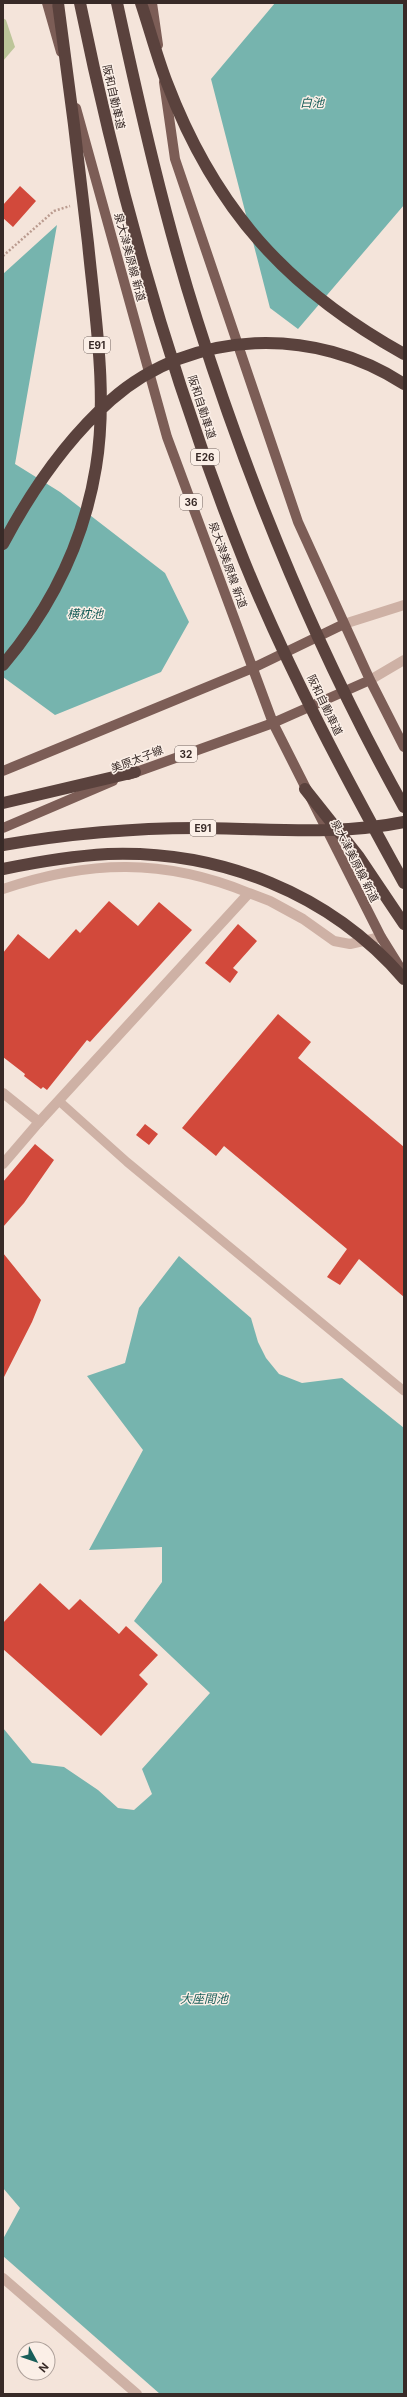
<svg xmlns="http://www.w3.org/2000/svg" width="407" height="2397" viewBox="0 0 407 2397" font-family="Inter,'Noto Sans JP',sans-serif">
  <style>
    .green { fill: #bcc599 }
    .water { fill: #76b4ae }
    .building { fill: #d2493b }
    .lines { fill: none; stroke-linecap: round; stroke-linejoin: round }
    .path { stroke: #ba9b8f; stroke-width: 2.5; stroke-dasharray: 2 2; stroke-linecap: butt }
    .service { stroke: #ceb1a5; stroke-width: 9 }
    .minor { stroke: #ceb1a5; stroke-width: 10 }
    .tertiary { stroke: #ceb1a5; stroke-width: 10 }
    .primary { stroke: #7c5d56; stroke-width: 10 }
    .motorway { stroke: #5a423d; stroke-width: 12 }
    .labels { text-anchor: middle; stroke-width: 3; stroke-linejoin: round; paint-order: stroke }
    .shield { fill: #fbefe7; stroke: #726561; stroke-width: 1 }
    .shield-label { font-size: 10px; font-weight: bold; fill: #382a27 }
    .street-label { font-size: 11px; fill: #382a27; stroke: #fbefe7 }
    .water-label { font-size: 12px; font-style: italic; fill: #185e59; stroke: #fbefe7 }
  </style>
  <rect width="100%" height="100%" fill="#f4e4da"/>
  <path class="green" d="M3 18 6 20 15 47 3 61Z"/>
  <path class="water" d="M275 3H404V205L298 329 270 308 211 79Z
    M57 225 15 464 60 492 165 573 189 622 161 672 55 715 3 677V274Z
    M179 1256 251 1318 258 1342 266 1358 279 1374 302 1383 342 1378 404 1428V2394H160L3 2256V2239L20 2208 3 2188V1728L32 1763 64 1767 98 1790 118 1808 134 1810 152 1794 142 1769 210 1693 134 1621 162 1582V1547L89 1550 143 1450 87 1376 125 1363 139 1308Z"/>
  <path class="building" d="M20 186 36 201 13 227 3 218V205Z
    M109 901 138 926 159 902 192 930 90 1042 87 1040 47 1090 43 1087 41 1089 24 1076 25 1074 3 1057V953L18 934 49 959 76 929 80 933Z
    M238 924 257 941 233 968 238 972 230 983 205 963Z
    M278 1014 311 1042 298 1058 404 1147V1297L359 1259 340 1285 327 1277 347 1249 224 1146 216 1156 182 1128Z
    M145 1124 158 1134 149 1145 136 1135Z
    M35 1144 54 1160 24 1203 3 1227V1182Z
    M3 1253 41 1300 32 1322 3 1379Z
    M40 1583 69 1610 80 1599 119 1634 126 1626 158 1655 139 1675 148 1684 101 1736 3 1649V1623Z"/>
  <g class="lines">
    <path class="path" d="M3 256 54 211 70 206"/>
    <path class="service" d="M59 1101 127 1162 404 1391"/>
    <path class="minor" d="M344 624 404 605
      M370 680 404 660
      M3 889C89 860 164 858 249 893
      M3 1093 39 1122 249 893 270 901 303 919 334 941 350 944 381 937
      M3 2278 137 2394"/>
    <path class="tertiary" d="M3 1164 39 1122"/>
    <path class="primary" d="M47 3 61 52
      M152 3 158 45
      M164 82 175 159 298 522 370 680 404 747
      M76 108 167 437 273 723 381 937 404 974
      M3 771 253 668 344 624
      M128 775 273 723 370 680
      M3 828 113 781"/>
    <path class="motorway" d="M80 3C119 193 172 381 244 561 289 672 346 778 404 883
      M117 3C140 109 164 216 197 320 250 488 318 653 404 807
      M141 3C150 30 157 57 167 83 215 209 287 289 404 354
      M3 544C31 491 66 440 111 400 193 328 315 326 404 384
      M3 665C51 608 84 541 96 467 108 394 95 316 88 243 79 163 69 83 58 3
      M305 789 359 857 404 924
      M3 803 135 772
      M3 845C67 834 131 828 196 828 265 828 336 836 404 822
      M3 869C37 862 73 856 108 854 220 850 330 893 404 979"/>
  </g>
  <g class="labels">
    <g class="shield">
      <rect x="84" y="337" width="26" height="16" rx="3"/>
      <rect x="191" y="449" width="28" height="16" rx="3"/>
      <rect x="180" y="494" width="22" height="16" rx="3"/>
      <rect x="175" y="746" width="22" height="16" rx="3"/>
      <rect x="190" y="820" width="26" height="16" rx="3"/>
    </g>
    <g class="shield-label">
      <text x="97" y="349">E91</text>
      <text x="205" y="461">E26</text>
      <text x="191" y="506">36</text>
      <text x="186" y="758">32</text>
      <text x="203" y="832">E91</text>
    </g>
    <g class="street-label">
      <text transform="translate(114 97) rotate(77)" y="4">阪和自動車道</text>
      <text transform="translate(130 257) rotate(75)" y="4">泉大津美原線 新道</text>
      <text transform="translate(202 407) rotate(72)" y="4">阪和自動車道</text>
      <text transform="translate(228 565) rotate(70)" y="4">泉大津美原線 新道</text>
      <text transform="translate(325 705) rotate(64)" y="4">阪和自動車道</text>
      <text transform="translate(137 759) rotate(-21)" y="4">美原太子線</text>
      <text transform="translate(355 861) rotate(63)" y="4">泉大津美原線 新道</text>
    </g>
    <g class="water-label">
      <text x="312" y="107">白池</text>
      <text x="85" y="618">横枕池</text>
      <text x="204" y="2003">大座間池</text>
    </g>
  </g>
  <rect width="407" height="2397" fill="none" stroke="#382a27" stroke-width="8"/>
  <g transform="translate(36 2361) rotate(130)"><circle r="19" fill="#fbefe7" stroke="#ada09a"/>
  <path d="M0-3L7 15L0 10L-7 15Z" fill="#185e59"/>
  <text y="-6" font-size="11" font-weight="bold" text-anchor="middle" fill="#382a27">N</text>
  </g>
</svg>
